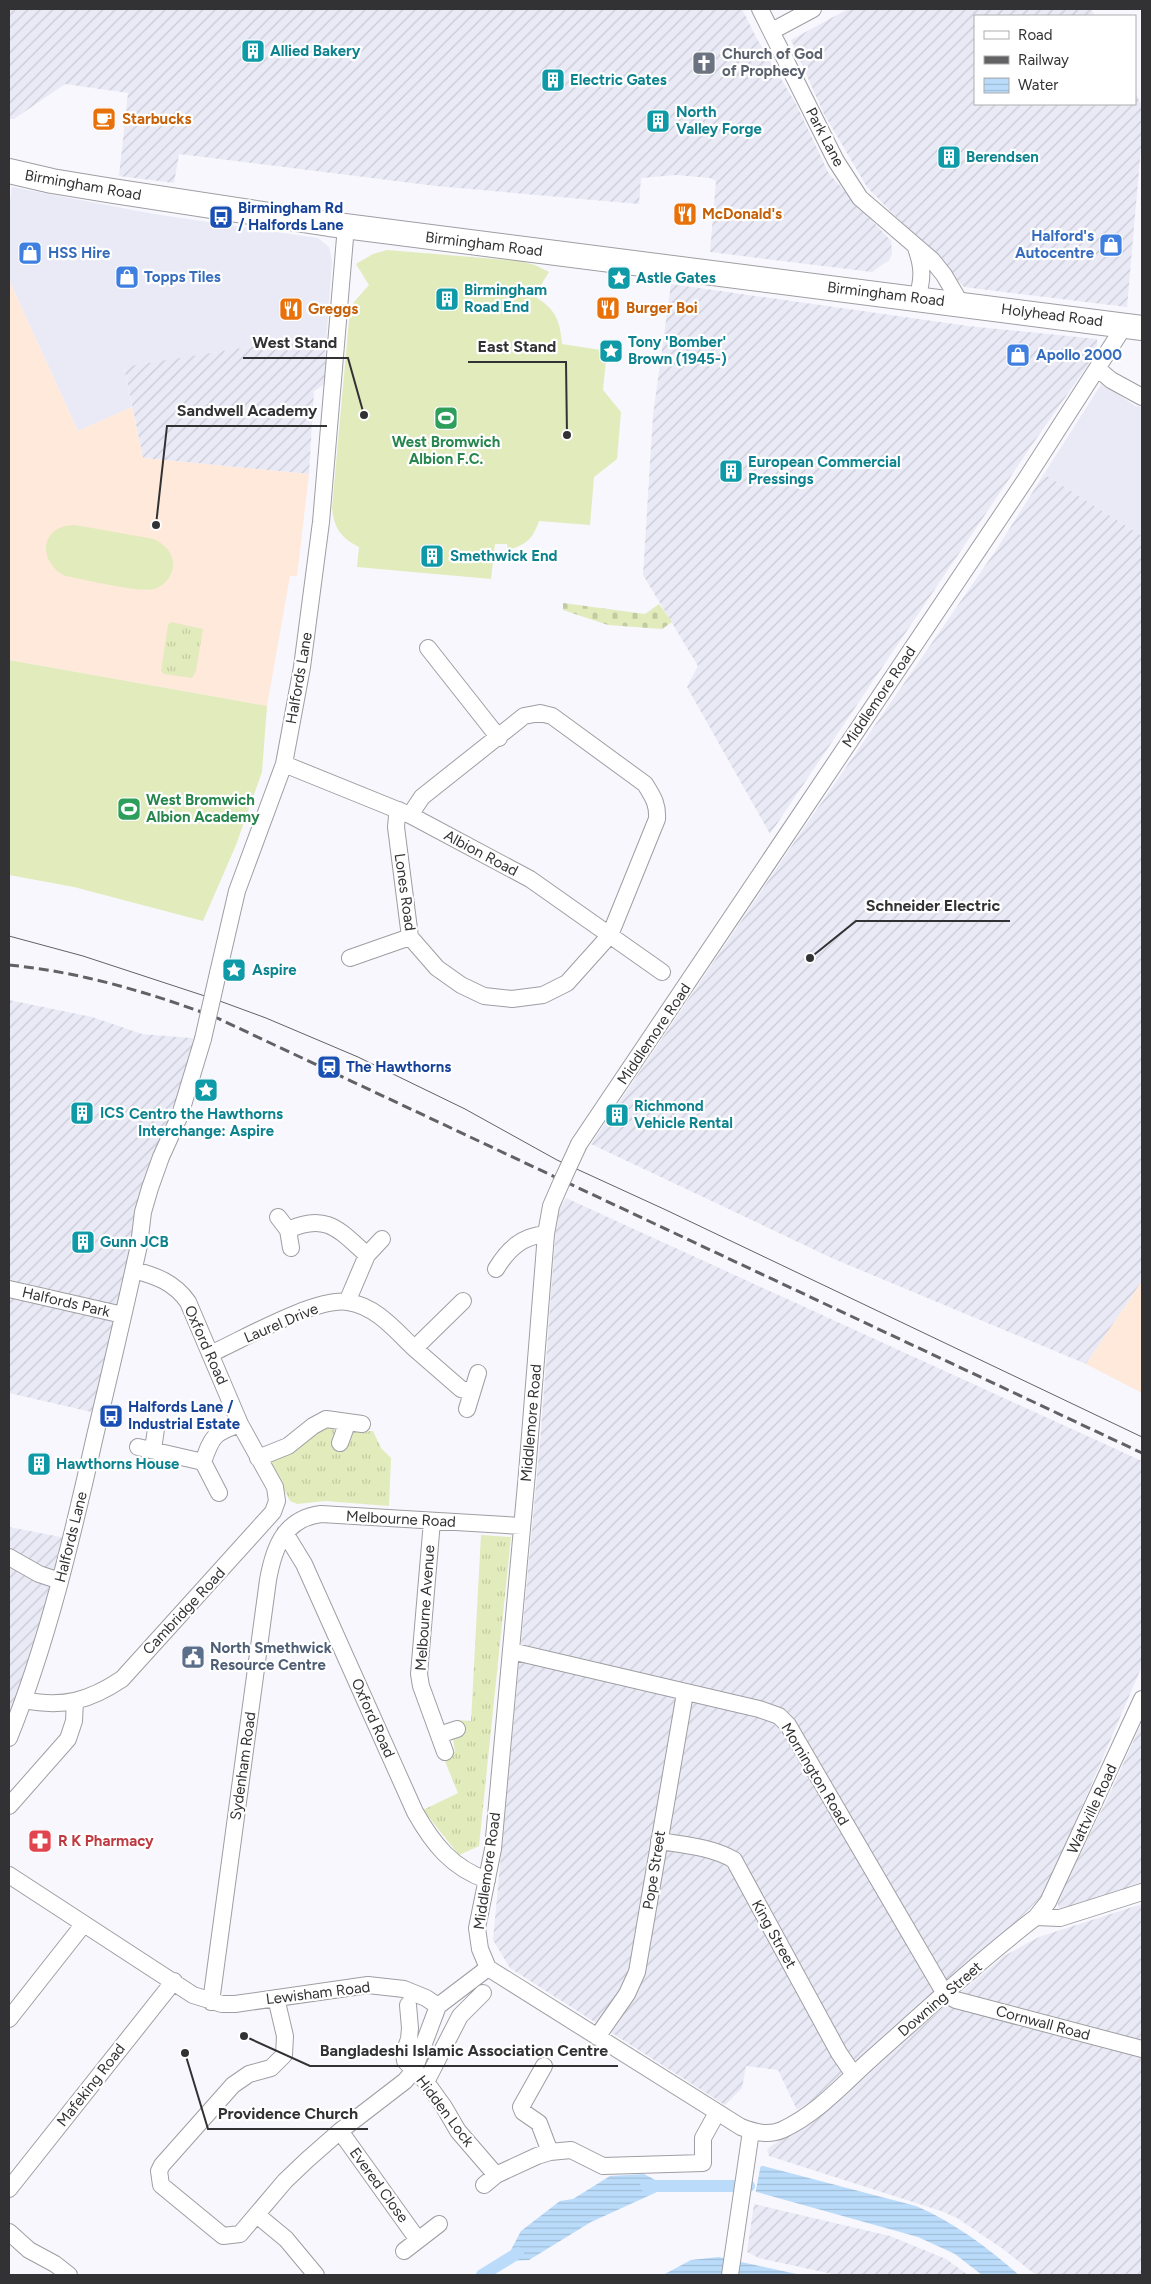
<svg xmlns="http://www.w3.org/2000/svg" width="1151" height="2284" viewBox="0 0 1151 2284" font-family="Figtree,sans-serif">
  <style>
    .built { fill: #eaeaf7 }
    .industrial { fill: url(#industrial-furrows) }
    .education { fill: #ffe9db }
    .grass { fill: url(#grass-tufts) }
    .cemetery { fill: url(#cemetery-stones) }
    .pitch { fill: #e2ebbb }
    .water { fill: url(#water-rules) }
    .pier { fill: #f7f7fd }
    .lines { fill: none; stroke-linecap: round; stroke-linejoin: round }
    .canal { stroke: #badcfa; stroke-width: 12 }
    .minor-casing { stroke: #9e9ea3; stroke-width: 18 }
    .highway-casing { stroke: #9e9ea3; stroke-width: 26 }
    .minor { stroke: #fff; stroke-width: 16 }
    .highway { stroke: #fff; stroke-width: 24 }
    .tram { stroke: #626265; stroke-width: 1 }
    .rail { stroke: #626265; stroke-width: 3; stroke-dasharray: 10 5; stroke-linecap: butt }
    .minor-bridge-casing { stroke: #9e9ea3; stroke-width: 18; stroke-linecap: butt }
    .minor-bridge { stroke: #fff; stroke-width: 16 }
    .labels { text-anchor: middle; stroke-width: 4.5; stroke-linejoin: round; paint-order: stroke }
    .culture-label { font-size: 15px; font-weight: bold; fill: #0d838f; stroke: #fff; text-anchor: start }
    .worship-label { font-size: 15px; font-weight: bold; fill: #5b616d; stroke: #fff; text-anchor: start }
    .food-label { font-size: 15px; font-weight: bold; fill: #c56008; stroke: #fff; text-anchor: start }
    .street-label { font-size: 15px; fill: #323234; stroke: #fff }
    .transit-label { font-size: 15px; font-weight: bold; fill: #164399; stroke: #fff; text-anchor: start }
    .shop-label { font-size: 15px; font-weight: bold; fill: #366cbe; stroke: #fff; text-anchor: start }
    .leisure-label { font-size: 15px; font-weight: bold; fill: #27864d; stroke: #fff }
    .service-label { font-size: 15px; font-weight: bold; fill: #4e5e75; stroke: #fff; text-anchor: start }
    .health-label { font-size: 15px; font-weight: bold; fill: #be3a42; stroke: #fff; text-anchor: start }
    .leader { fill: none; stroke: #323234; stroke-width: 2 }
    .callout-dot { fill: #323234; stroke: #fff; stroke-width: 2 }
    .callout-label { font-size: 16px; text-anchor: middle; font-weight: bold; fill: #323234; stroke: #fff; stroke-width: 4.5; stroke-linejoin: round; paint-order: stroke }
  </style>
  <defs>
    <pattern id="industrial-furrows" width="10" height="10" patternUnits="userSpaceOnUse" patternTransform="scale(1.25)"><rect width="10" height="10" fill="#eaeaf7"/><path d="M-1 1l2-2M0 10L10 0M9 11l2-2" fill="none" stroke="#c9c9d4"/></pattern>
    <pattern id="grass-tufts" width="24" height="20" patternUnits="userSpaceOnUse" patternTransform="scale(1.25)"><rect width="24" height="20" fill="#e2ebbb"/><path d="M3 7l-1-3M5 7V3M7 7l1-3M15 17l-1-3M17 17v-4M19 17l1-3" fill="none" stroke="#c2caa1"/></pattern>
    <pattern id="cemetery-stones" width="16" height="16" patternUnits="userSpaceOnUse" patternTransform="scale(1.25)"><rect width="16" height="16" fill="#e2ebbb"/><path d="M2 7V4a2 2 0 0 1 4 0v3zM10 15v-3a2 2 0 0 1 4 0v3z" fill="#c2caa1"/></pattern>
    <pattern id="water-rules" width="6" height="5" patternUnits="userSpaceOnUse" patternTransform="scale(1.25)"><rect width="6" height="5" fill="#badcfa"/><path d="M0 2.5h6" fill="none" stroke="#a0bdd7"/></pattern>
  </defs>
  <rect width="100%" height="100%" fill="#f7f7fd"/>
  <path class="built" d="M12 187 154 214 318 238 329 247 332 261 326 343 261 345 124 368 132 407 78 431 9 280V208Z
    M1102 383 1135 406 1142 407V536L1044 474Z"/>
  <path class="industrial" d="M9 9H742L756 37 796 104 829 174 891 241 892 254 889 260 872 272 710 252 716 181 710 178 676 175 641 178 639 204 436 186 179 154 174 183 119 176 128 93 65 84 14 119H9Z
    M848 9H1091L1095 16H975V104H1135V92L1142 106V136L1127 307 964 287 867 187 824 114 791 40Z
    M671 284 968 326 1097 339V352L1034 442 770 834 687 687 698 666 643 575 653 415Z
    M326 343 325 384 314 391 309 474 143 458 124 367 261 345Z
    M1044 474 1142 536V1281L1086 1364 834 1259 591 1144 795 841 996 550Z
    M9 1000 92 1017 142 1034 203 1039 145 1223 100 1414 9 1393Z
    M566 1198 1142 1461V1666L1047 1888 1041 1897 1013 1925 815 2099 797 2110 778 2070 746 2066 742 2088 725 2105 510 1968 493 1940 540 1443 557 1213Z
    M9 1527 71 1539 9 1738Z
    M1142 1722V1885L1059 1909 1057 1901 1112 1789Z
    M1142 1904V2275H1036L1003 2249 957 2218 941 2211 769 2156 767 2149 826 2107 1004 1956 1039 1937Z
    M754 2204 890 2236 946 2259 968 2275H837L759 2258 747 2252Z"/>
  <path class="education" d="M9 280 78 431 132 407 143 458 309 474 297 576H290L267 706 9 660Z
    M1142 1281V1393L1086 1364Z"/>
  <path class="grass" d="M171 622 203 629 196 671 192 678 164 674 161 671 168 625Z
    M334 1426 335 1441 352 1432 373 1431 381 1448 391 1458 389 1506 325 1501 297 1504 290 1501 269 1461 311 1431Z
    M481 1535 511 1537 479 1846 459 1855 423 1810 458 1793 442 1754 455 1752 453 1738 461 1736 457 1720 471 1721Z"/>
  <path class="cemetery" d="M563 603 645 614 659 604 672 622 662 629 608 625 563 610Z"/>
  <path class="pitch" d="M387 250 520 261 535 265 549 272 534 296C555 309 560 319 562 344L607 351 603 390 621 412 617 459 594 477 590 525 539 521C532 540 527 544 508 550L507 544H495L491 579 357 567 359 547C341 538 334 528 332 508L349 320 354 302 369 285 356 264 373 254Z
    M75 525 154 539C164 544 172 551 173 563 174 574 165 586 154 589 139 593 83 579 65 576 36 560 41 525 75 525Z
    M9 660 267 706 262 772 236 845 203 921 74 887 9 875Z"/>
  <path class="water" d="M763 2166 916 2206C955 2223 987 2247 1019 2275H982L955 2254 918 2237 732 2185 753 2176 759 2167Z
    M644 2174 663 2184 657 2192 591 2222 529 2260 505 2261 521 2231 560 2201 573 2199 610 2176Z
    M719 2257 801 2275H663L691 2260Z"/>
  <path class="pier" d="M761 2164 755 2195 731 2188 732 2183 752 2174Z"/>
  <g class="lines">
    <path class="canal" d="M646 2186H749
      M482 2275 518 2253"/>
    <g class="minor-casing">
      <path id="minor" d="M760 9 836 161 860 198 932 260 944 275 961 304
        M772 31 813 9
        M916 248C923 267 923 279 917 298
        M1098 369 1111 380 1142 397
        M428 648 499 738
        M284 764 410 815 530 879 662 972
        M399 810 397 816 396 827 410 937 437 968 461 985 484 996 512 999 543 995 567 983 610 935 657 819C658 804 653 797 645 784L552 716 540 713 524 716 422 797 410 815
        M350 958 410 937
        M218 973 237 891 284 764 302 667 321 522 346 226
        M579 1144 1026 479 1125 325
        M278 1217 288 1230 291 1248
        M288 1230C327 1212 340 1231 367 1255
        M496 1269C508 1249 522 1236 546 1234
        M9 1289 123 1315
        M347 1302 367 1255 382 1239
        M415 1348 463 1301
        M210 1354C242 1340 315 1297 348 1302 376 1306 396 1331 415 1349 431 1363 446 1376 461 1389L472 1392
        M467 1409 478 1373
        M340 1443 347 1424
        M138 1447 203 1462
        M153 1449 156 1429
        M258 1458 288 1446 313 1426 326 1419 362 1424
        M219 1493 203 1462C212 1436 214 1433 240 1424
        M432 1521 419 1674 421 1686 445 1752
        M285 1533 304 1564 415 1812C433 1844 452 1868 487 1880
        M9 1557 39 1574 60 1581
        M511 1651 759 1709 779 1716 788 1725 945 1994 956 2000 1142 2049
        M24 1700C63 1708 89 1701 122 1679L273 1512 277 1501 275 1487 240 1424 188 1302C174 1282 156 1276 134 1270
        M439 1735 457 1729
        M9 1738C48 1641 72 1538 95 1436 110 1373 125 1309 139 1245L143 1212 150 1188 161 1157 180 1115 203 1039
        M9 1806 68 1739 74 1721 75 1701
        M659 1841C684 1845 712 1847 734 1860L839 2053 854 2075
        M9 1875 193 1995 222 2004H235L368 1985 404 1989 426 1998 438 2006 488 1968
        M1036 1917 1048 1902 1142 1699
        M488 1968 480 1949 477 1928 493 1849 527 1473 546 1234 551 1206 561 1183
        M488 1968 741 2127C754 2132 768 2136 782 2130 817 2114 843 2084 871 2059 925 2011 979 1961 1036 1917L1060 1918 1142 1892
        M276 1998 285 2036 284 2055 271 2068 249 2074 233 2085 162 2165 159 2171 161 2185 223 2236 240 2234 285 2181 307 2160 340 2131 405 2081 414 2070 438 2006
        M211 2002 268 1580C274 1547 284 1519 321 1514L522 1526
        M408 2005 410 2028 409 2039 404 2053 405 2061 426 2082 444 2107 458 2131 496 2175 537 2156 550 2152 571 2150 603 2166 703 2163V2138L713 2120
        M9 2019 83 1925
        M597 2037 627 1994 637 1972 685 1693
        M544 2066 521 2107 523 2112 539 2123 550 2152
        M426 2082 460 2016 483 1993
        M340 2131 418 2240
        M484 2185 496 2175
        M9 2189 174 1981
        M257 2215 286 2239 316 2275
        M9 2232 29 2250 55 2264 69 2275
        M404 2251 439 2224
        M730 2275 751 2131"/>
    </g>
    <g class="highway-casing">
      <path id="highway" d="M9 171 52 181 113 191 329 224 1142 328"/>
    </g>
    <use href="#minor" class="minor"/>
    <use href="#highway" class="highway"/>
    <path class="tram" d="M9 936 83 956 217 1000 266 1018 358 1057 465 1109 557 1160 666 1210 1142 1437"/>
    <path class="rail" d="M9 965C80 972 148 992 215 1017L1142 1453"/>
    <g class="minor-bridge-casing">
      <path id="minor-bridge" d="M203 1039 218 973
        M561 1183 579 1144"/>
    </g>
    <use href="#minor-bridge" class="minor-bridge"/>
  </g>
  <defs>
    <g id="building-square" transform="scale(1.25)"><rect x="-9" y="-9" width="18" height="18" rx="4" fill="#0f9aa8" stroke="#fff"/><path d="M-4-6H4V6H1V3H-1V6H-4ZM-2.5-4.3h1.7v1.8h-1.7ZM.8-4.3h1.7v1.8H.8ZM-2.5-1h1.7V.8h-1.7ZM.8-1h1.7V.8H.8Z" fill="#fff"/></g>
    <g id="church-square" transform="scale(1.25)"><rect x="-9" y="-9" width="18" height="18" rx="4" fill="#6b7280" stroke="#fff"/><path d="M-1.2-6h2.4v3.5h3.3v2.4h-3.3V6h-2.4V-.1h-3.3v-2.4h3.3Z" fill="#fff"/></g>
    <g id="cafe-square" transform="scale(1.25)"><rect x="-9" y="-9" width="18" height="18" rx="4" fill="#e8710a" stroke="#fff"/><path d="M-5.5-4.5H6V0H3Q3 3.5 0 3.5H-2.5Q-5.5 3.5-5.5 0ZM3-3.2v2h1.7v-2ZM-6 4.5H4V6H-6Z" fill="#fff"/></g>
    <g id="restaurant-square" transform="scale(1.25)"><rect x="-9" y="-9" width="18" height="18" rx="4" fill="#e8710a" stroke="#fff"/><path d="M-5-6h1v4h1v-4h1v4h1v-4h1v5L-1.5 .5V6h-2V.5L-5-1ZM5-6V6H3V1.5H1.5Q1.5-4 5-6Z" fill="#fff"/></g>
    <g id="bus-square" transform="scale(1.25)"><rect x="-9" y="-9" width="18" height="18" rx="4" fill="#1a4fb4" stroke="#fff"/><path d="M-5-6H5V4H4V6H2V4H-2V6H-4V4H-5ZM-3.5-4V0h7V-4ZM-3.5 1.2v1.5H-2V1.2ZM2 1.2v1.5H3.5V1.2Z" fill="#fff"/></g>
    <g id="shop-square" transform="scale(1.25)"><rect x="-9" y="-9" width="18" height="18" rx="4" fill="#3f7fe0" stroke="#fff"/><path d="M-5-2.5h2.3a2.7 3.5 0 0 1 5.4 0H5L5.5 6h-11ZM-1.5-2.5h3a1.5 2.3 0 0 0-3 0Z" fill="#fff"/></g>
    <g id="sight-square" transform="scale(1.25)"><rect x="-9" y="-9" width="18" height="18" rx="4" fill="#0f9aa8" stroke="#fff"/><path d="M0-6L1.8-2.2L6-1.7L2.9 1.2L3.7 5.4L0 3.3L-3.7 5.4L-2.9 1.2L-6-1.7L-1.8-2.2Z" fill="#fff"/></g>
    <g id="stadium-square" transform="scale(1.25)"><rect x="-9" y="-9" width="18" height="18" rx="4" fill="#2e9e5b" stroke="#fff"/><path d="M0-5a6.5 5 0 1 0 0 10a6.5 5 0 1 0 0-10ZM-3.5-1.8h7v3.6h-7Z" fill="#fff"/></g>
    <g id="station-square" transform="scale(1.25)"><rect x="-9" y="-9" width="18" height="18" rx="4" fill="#1a4fb4" stroke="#fff"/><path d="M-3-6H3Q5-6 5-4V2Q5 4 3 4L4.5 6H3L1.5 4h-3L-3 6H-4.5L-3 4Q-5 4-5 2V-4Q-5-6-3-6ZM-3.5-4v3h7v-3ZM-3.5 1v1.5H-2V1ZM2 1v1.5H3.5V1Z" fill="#fff"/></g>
    <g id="civic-square" transform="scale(1.25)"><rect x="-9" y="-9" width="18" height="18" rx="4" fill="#5c6f8a" stroke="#fff"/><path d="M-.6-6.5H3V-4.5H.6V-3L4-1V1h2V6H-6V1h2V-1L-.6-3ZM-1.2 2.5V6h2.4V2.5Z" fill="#fff"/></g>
    <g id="pharmacy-square" transform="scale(1.25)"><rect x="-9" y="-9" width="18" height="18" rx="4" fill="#e0444e" stroke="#fff"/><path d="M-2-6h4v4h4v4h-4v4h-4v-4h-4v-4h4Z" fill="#fff"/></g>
  </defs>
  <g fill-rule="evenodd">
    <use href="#building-square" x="253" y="51"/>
    <use href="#church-square" x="704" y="63"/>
    <use href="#building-square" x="553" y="80"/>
    <use href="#cafe-square" x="104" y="119"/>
    <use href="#building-square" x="658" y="121"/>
    <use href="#building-square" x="949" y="157"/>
    <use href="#restaurant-square" x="685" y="214"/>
    <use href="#bus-square" x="221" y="217"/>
    <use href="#shop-square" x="1111" y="245"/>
    <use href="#shop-square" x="30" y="253"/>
    <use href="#shop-square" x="127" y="277"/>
    <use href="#sight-square" x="619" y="278"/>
    <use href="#building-square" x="447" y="299"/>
    <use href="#restaurant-square" x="608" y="308"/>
    <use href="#restaurant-square" x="291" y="309"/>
    <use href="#sight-square" x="611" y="351"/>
    <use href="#shop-square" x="1018" y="355"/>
    <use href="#stadium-square" x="446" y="418"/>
    <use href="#building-square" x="731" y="471"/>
    <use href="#building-square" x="432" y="556"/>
    <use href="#stadium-square" x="129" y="809"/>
    <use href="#sight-square" x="234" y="970"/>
    <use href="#station-square" x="329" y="1067"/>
    <use href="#sight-square" x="206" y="1090"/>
    <use href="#building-square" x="82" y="1113"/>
    <use href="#building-square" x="617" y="1115"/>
    <use href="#building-square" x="83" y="1242"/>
    <use href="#bus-square" x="111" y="1416"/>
    <use href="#building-square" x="39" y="1464"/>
    <use href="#civic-square" x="193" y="1657"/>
    <use href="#pharmacy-square" x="40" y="1841"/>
  </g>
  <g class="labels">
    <g class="culture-label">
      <text x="270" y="56">Allied Bakery</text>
      <text x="570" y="85">Electric Gates</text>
      <text x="676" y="117">North<tspan x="676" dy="17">Valley Forge</tspan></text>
      <text x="966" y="162">Berendsen</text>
      <text x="636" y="283">Astle Gates</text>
      <text x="464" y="295">Birmingham<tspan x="464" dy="17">Road End</tspan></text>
      <text x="628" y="347">Tony 'Bomber'<tspan x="628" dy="17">Brown (1945-)</tspan></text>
      <text x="748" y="467">European Commercial<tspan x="748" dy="17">Pressings</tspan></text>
      <text x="450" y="561">Smethwick End</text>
      <text x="252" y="975">Aspire</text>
      <text x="634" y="1111">Richmond<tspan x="634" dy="17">Vehicle Rental</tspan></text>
      <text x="100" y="1118">ICS</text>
      <text x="206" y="1119" text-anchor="middle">Centro the Hawthorns<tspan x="206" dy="17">Interchange: Aspire</tspan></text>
      <text x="100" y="1247">Gunn JCB</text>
      <text x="56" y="1469">Hawthorns House</text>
    </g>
    <g class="worship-label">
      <text x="722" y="59">Church of God<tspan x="722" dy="17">of Prophecy</tspan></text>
    </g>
    <g class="food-label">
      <text x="122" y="124">Starbucks</text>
      <text x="702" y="219">McDonald's</text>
      <text x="626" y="313">Burger Boi</text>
      <text x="308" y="314">Greggs</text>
    </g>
    <g class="street-label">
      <text transform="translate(825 137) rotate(62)" y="5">Park Lane</text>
      <text transform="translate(83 185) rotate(10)" y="5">Birmingham Road</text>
      <text transform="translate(484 244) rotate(7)" y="5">Birmingham Road</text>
      <text transform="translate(886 294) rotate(7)" y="5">Birmingham Road</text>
      <text transform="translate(1052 315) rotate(7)" y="5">Holyhead Road</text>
      <text transform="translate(299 678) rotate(-80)" y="5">Halfords Lane</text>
      <text transform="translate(879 697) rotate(-56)" y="5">Middlemore Road</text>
      <text transform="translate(481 853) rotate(28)" y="5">Albion Road</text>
      <text transform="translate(405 892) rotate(82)" y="5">Lones Road</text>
      <text transform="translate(654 1034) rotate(-56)" y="5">Middlemore Road</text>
      <text transform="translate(66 1302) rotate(13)" y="5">Halfords Park</text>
      <text transform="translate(281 1323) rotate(-23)" y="5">Laurel Drive</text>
      <text transform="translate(206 1345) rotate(66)" y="5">Oxford Road</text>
      <text transform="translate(531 1423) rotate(-85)" y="5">Middlemore Road</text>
      <text transform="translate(401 1519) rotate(3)" y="5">Melbourne Road</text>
      <text transform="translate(71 1537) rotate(-76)" y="5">Halfords Lane</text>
      <text transform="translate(425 1608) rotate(-86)" y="5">Melbourne Avenue</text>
      <text transform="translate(184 1611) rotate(-47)" y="5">Cambridge Road</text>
      <text transform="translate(373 1718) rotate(66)" y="5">Oxford Road</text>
      <text transform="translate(243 1766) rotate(-82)" y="5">Sydenham Road</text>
      <text transform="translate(815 1774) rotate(59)" y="5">Mornington Road</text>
      <text transform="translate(1092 1809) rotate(-65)" y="5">Wattville Road</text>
      <text transform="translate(654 1870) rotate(-81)" y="5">Pope Street</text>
      <text transform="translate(487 1871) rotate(-82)" y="5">Middlemore Road</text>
      <text transform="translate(774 1934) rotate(61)" y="5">King Street</text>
      <text transform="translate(318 1993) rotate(-7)" y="5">Lewisham Road</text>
      <text transform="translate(940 1999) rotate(-41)" y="5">Downing Street</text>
      <text transform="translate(1043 2023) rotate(15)" y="5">Cornwall Road</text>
      <text transform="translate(91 2085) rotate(-52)" y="5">Mafeking Road</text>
      <text transform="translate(445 2111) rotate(53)" y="5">Hidden Lock</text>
      <text transform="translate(379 2185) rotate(54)" y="5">Evered Close</text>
    </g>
    <g class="transit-label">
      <text x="238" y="213">Birmingham Rd<tspan x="238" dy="17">/ Halfords Lane</tspan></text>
      <text x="346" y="1072">The Hawthorns</text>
      <text x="128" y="1412">Halfords Lane /<tspan x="128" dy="17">Industrial Estate</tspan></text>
    </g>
    <g class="shop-label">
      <text x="1094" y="241" text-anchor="end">Halford's<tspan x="1094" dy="17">Autocentre</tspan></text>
      <text x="48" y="258">HSS Hire</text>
      <text x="144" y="282">Topps Tiles</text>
      <text x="1036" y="360">Apollo 2000</text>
    </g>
    <g class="leisure-label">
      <text x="446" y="447">West Bromwich<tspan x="446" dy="17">Albion F.C.</tspan></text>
      <text x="146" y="805" text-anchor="start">West Bromwich<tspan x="146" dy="17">Albion Academy</tspan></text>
    </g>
    <g class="service-label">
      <text x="210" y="1653">North Smethwick<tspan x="210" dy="17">Resource Centre</tspan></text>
    </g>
    <g class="health-label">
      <text x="58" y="1846">R K Pharmacy</text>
    </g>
  </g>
  <path class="leader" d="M364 415L348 358H243M567 435L566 362H468M156 525L167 426H327M810 958L856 921H1010M244 2036L310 2066H618M185 2053L208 2129H368"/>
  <g class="callout-dot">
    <circle cx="364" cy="415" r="5"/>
    <circle cx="567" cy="435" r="5"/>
    <circle cx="156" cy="525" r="5"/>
    <circle cx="810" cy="958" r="5"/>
    <circle cx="244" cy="2036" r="5"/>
    <circle cx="185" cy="2053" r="5"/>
  </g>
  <g class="callout-label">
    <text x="295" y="348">West Stand</text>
    <text x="517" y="352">East Stand</text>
    <text x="247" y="416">Sandwell Academy</text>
    <text x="933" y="911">Schneider Electric</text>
    <text x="464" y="2056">Bangladeshi Islamic Association Centre</text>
    <text x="288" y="2119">Providence Church</text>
  </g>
  <rect width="1151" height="2284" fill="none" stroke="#323234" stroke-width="20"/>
  <rect x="974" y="15" width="162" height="90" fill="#ffffff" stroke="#adadae"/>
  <rect x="984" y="31" width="25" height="8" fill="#ffffff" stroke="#adadae"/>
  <text x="1018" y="40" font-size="15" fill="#323234">Road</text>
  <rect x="984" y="56" width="25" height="8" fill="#626265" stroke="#adadae"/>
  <text x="1018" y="65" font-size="15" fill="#323234">Railway</text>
  <rect x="984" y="78" width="25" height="15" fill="url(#water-rules)" stroke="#adadae"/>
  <text x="1018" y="90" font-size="15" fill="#323234">Water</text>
</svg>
